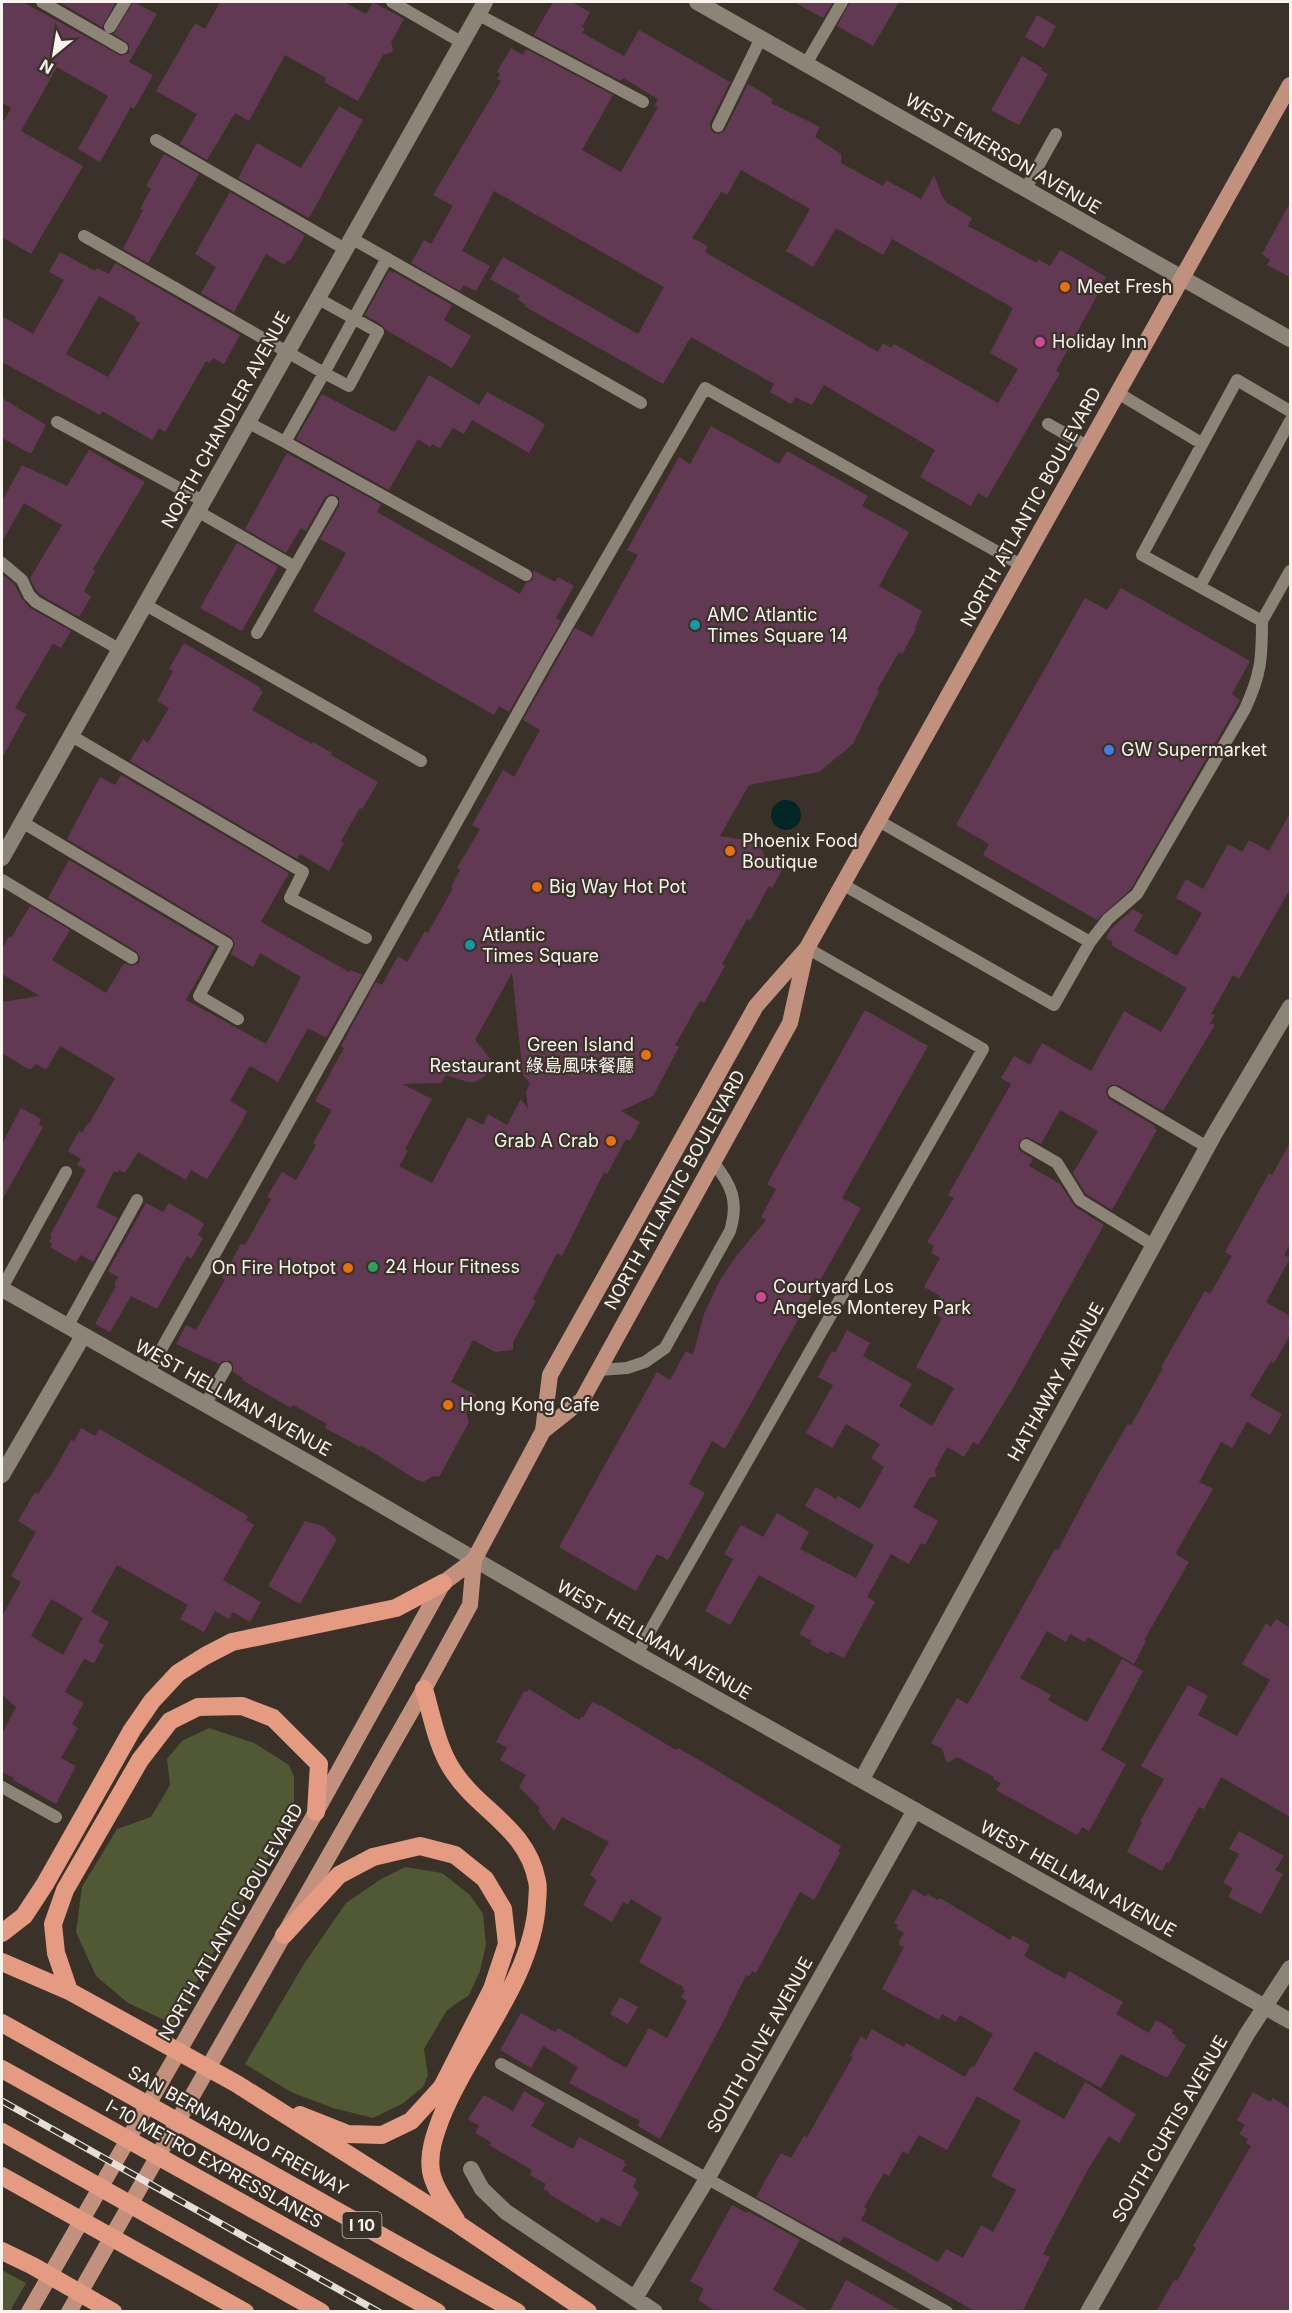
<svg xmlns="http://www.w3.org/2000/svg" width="1292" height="2313" viewBox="0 0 1292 2313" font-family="Inter,'Noto Sans SC',sans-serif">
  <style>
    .green { fill: #515934 }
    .water { fill: #002626 }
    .building { fill: #623953; fill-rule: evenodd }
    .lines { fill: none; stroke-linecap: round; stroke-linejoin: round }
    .service { stroke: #8d8478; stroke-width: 12 }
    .minor { stroke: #8d8478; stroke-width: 16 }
    .tertiary { stroke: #8d8478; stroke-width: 16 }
    .primary { stroke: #c2917e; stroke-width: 16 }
    .motorway { stroke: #e59a82; stroke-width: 18 }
    .rail-casing { stroke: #e5dfd8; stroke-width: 7 }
    .rail { stroke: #3a3228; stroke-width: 4.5; stroke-dasharray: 14; stroke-linecap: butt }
    .food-dot { fill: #e8710a; stroke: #3a3228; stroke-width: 2 }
    .hotel-dot { fill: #d1479c; stroke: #3a3228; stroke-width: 2 }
    .culture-dot { fill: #0f9aa8; stroke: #3a3228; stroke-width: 2 }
    .shop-dot { fill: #3f7fe0; stroke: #3a3228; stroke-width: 2 }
    .leisure-dot { fill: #2e9e5b; stroke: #3a3228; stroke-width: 2 }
    .labels { text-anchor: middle; stroke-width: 4.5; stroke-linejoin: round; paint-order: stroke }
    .shield { fill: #3a3228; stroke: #c0bab2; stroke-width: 1.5 }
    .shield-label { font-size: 16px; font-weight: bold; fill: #f9f4ed }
    .street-label { font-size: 18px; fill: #f9f4ed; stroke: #3a3228 }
    .poi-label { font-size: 18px; fill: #f9f4ed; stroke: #3a3228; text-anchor: start }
  </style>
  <rect width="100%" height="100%" fill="#3a3228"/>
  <path class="green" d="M209 1728 254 1743 289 1765 294 1777V1811L173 2024 128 2003 96 1976 76 1932 82 1887 117 1829 151 1817 170 1785 167 1759 182 1741Z
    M405 1867 442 1873 470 1895 483 1914 486 1945 480 1971 469 1995 447 2010 424 2049 428 2075 423 2087 402 2104 373 2118 333 2108 291 2092 245 2064 304 1964 346 1903 381 1879Z
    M2 2270 26 2283 10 2311H2Z"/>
  <path class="water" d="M771 815a15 15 0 1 1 30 0a15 15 0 1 1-30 0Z"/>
  <path class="building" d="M2 2H23L121 56 129 53V44L114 34 133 2 157 14 129 62 153 75 134 109 131 107 100 162 78 149 108 96 57 67 21 131 83 166 31 254 2 237V120L4 121 11 108 2 103Z
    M59 2H116L102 27Z
    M220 2H344L366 14 373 2 404 19 391 42 393 52 383 55 358 101 324 82 326 78 285 55 249 121 235 113 207 160 180 144 197 114 156 91 195 23 205 29Z
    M553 2H572L590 12 582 27 585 28 582 33 624 56 639 30 730 82 710 123 711 130 714 133 719 134 725 130 748 84 773 99 771 103 820 127 815 137 841 154V163L883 186 886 180 921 199 934 175 942 196 947 203 972 218 968 226 1037 263 1038 259 1050 266 1060 250 1106 277 1099 289 1100 290 1056 371 1060 373 987 498 978 493 971 506 920 477 935 450 824 385 812 405 795 397 791 404 770 392 774 384 691 337 663 384 524 306 525 304 518 300 520 296 490 279 503 257 638 334 664 287 494 191 462 251 490 266 476 291 464 285 460 291 411 263 424 240 431 244 453 206 433 195 501 81 497 79 500 74 497 72 511 48 523 55 526 49 613 95 582 150 621 172 658 107 654 106 658 99 623 78 621 81 534 35ZM741 170 810 209 786 251 813 267 836 228 883 255 892 239 1013 308 990 353 1018 369 998 403 894 344 891 348 883 343 878 352 705 252 708 246 692 238 721 192 727 195Z
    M794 2H833L823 18Z
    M850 2H899L873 46 837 26Z
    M1037 15 1056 26 1044 48 1025 37Z
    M1022 56 1042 68 1041 70 1048 74 1019 125 991 110Z
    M339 106 363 120 309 218 238 178 257 143 301 168Z
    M164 154 199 174 148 263 123 249 143 210 140 209 151 189 146 186Z
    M230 192 305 235 290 261 288 260 285 265 266 254 234 312 201 293 216 267 195 254Z
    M1290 203V277L1267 265 1270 260 1262 254Z
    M60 252 95 271 97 268 109 274 115 263 240 335 224 364 213 358 210 363 206 361 165 432 159 428 152 440 102 411 100 415 2 362V316L33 334 64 280 49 272ZM99 296 136 317 135 320 140 323 108 377 66 354Z
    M389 271 393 273 394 272 452 305 444 320 471 336 452 368 386 330 382 325 365 315Z
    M429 375 479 405 487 392 537 419 545 425 529 453 472 420 464 434 453 428 440 448 432 444 430 447 418 439 389 490 296 439 322 394 395 432Z
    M2 398 46 425 31 454 2 438Z
    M711 426 779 464 787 451 868 496 862 506 909 532 879 586 922 611 915 628 916 629 902 654 899 652 877 690 879 691 853 744 819 772 749 785 720 836 746 840 754 844 761 848 766 859 783 868 772 888 769 886 750 921 747 919 722 964 725 966 704 1003 700 1001 675 1045 679 1047 653 1096 621 1111 640 1122 630 1141 626 1139 607 1174 604 1172 562 1256 557 1253 533 1299 536 1301 513 1342V1350L495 1352 473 1340 451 1382 476 1395 466 1413 469 1422 439 1477 433 1476 423 1482 417 1480 361 1445 360 1447 325 1428 327 1424 293 1405 291 1408 242 1380 243 1378 233 1372V1364L230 1361H222L219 1364 176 1344 186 1325 196 1330 225 1280 222 1278 241 1244 245 1245 271 1199 267 1197 282 1172 296 1180 316 1145 313 1143 332 1110 315 1101 344 1048 341 1046 376 982 382 985 398 956 407 962 425 931 428 933 453 888 451 887 460 870 457 868 480 829 472 825 503 770 514 777 540 730 523 720 575 628 592 637 638 555 627 550 679 457 690 464ZM512 973 523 1075 530 1084 526 1091 528 1109 521 1099 507 1125 488 1114 483 1125 468 1117 432 1183 399 1166 408 1151 405 1149 432 1099 402 1084 441 1083 446 1075 468 1082H475L484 1077 493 1062 475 1040Z
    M89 450 145 482 93 569 95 571 84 591 91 597 79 617 41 595 36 590 30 578 62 525 24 503 2 542V501L22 465 67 486Z
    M287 453 381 504 377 512 520 594 526 583 533 579V570L555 582 558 577 574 586 556 618 561 621 509 712 499 706 494 715 313 611 346 553 320 539 339 506V497L331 494 325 497 306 531 301 528 286 553 245 529Z
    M237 543 278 567 242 631 200 608Z
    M2 574 15 585 22 599 30 608 71 631 61 648 54 644 52 645 15 708 26 714 2 758Z
    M1121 588 1250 661 1232 694 1240 700 1131 889 1097 920 983 855 989 844 956 825 1085 598 1107 610Z
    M184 643 261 688 260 690 263 692 252 710 312 744 313 742 332 753 331 755 378 782 362 809 360 808 341 841 344 843 329 871 300 854 297 859 130 761 143 739 148 743 169 708 157 701 173 671 169 669Z
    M121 775 289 873 261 922 349 972 351 970 362 975 326 1038 308 1028 278 1082 250 1066 230 1101 247 1111 240 1126 207 1179 191 1170 186 1180 138 1152 125 1173 119 1170 117 1173 114 1171 96 1207 118 1218 93 1262 81 1255 76 1262 50 1247 52 1244 49 1242 52 1236 50 1235 86 1170 77 1165 81 1159 68 1151 79 1131 82 1133 88 1123 89 1124 115 1078 60 1046 46 1070 36 1064 30 1070 2 1053V1002L40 996 2 974V949L9 936 11 938 30 906 70 930 52 960 106 993 124 963 132 966 139 963 140 958 136 951 48 898 69 860 215 947 186 1000 266 1044 301 977 260 953 253 967 231 954 235 944 231 937 67 839 100 777 115 785Z
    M1290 813V889L1239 979 1233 975 1211 1014 1215 1015 1210 1023 1215 1025 1163 1111 1118 1085H1110L1107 1088 1106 1092 1109 1099 1155 1126 1154 1128 1157 1130 1112 1210 1086 1194 1073 1173 1098 1131 1060 1110 1041 1144 1027 1137 1019 1141V1150L1033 1159 1029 1166 1060 1184 1075 1207 1104 1225 1012 1390 978 1445 973 1442 964 1457 947 1447 935 1470 936 1477H930L913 1507 938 1521 925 1545 921 1543 909 1564 891 1554 867 1597 875 1602 844 1658 830 1651 828 1654 810 1644 812 1641 799 1634 815 1606 759 1575 730 1625 705 1611 733 1559 724 1554 741 1525 763 1537 777 1513 809 1532 800 1549 856 1578 874 1545 805 1506 816 1487 836 1499 838 1496 860 1509 884 1467 871 1458 880 1444 846 1424 832 1448 806 1433 833 1385 818 1377 832 1351 835 1353 847 1330 870 1343 863 1356 912 1384 899 1406 932 1426 954 1388 916 1367 942 1318 931 1312 940 1296 924 1287 940 1258 931 1253 934 1246 927 1242 954 1198 948 1195 1011 1084 1001 1078 1014 1056 1030 1065 1042 1043 1091 1071 1124 1011 1161 1032 1187 988 1111 945 1113 942 1106 938 1111 929 1133 909 1143 915 1134 931 1177 956 1202 913 1176 898 1186 879 1203 889 1228 844 1242 852 1249 840 1269 851Z
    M865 1010 928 1046 842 1198 861 1208 725 1449 712 1441 689 1484 705 1493 668 1560 657 1554 636 1591 559 1547 657 1372 670 1380 686 1351 693 1355 704 1314 719 1282 737 1255 766 1220 761 1217 776 1189 767 1184Z
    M21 1108 41 1119 39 1125 43 1127 2 1200V1144Z
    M1290 1143V1244L1284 1255 1290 1258 1266 1302 1290 1316V1335L1274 1363 1271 1361 1250 1396 1282 1414 1270 1435 1247 1422 1232 1448 1221 1442 1199 1482 1213 1489 1176 1552 1177 1555 1189 1562 1144 1640 1146 1641 1134 1664 1088 1637 1085 1642 1070 1634 1066 1642 1047 1631 1020 1678 1051 1695 1048 1700 1087 1722 1122 1659 1143 1671 1101 1750 1126 1764 1089 1831 1082 1827 1077 1835 996 1790 1001 1783 993 1779 994 1777 957 1757 947 1763 942 1749 931 1743 957 1698 967 1704 972 1697 1055 1549 1058 1550 1099 1473 1128 1424 1131 1425 1163 1368 1161 1367 1205 1291 1210 1294 1232 1256 1225 1252 1269 1173 1272 1175Z
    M146 1203 163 1212 169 1203 199 1220 204 1224 198 1235 203 1238 191 1259 187 1256 183 1263 157 1309 131 1296 110 1332 95 1324 116 1286 114 1284 118 1277 108 1271Z
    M81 1428 95 1436 99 1429 105 1432 248 1516 246 1520 254 1525 223 1580 261 1602 250 1622 233 1612 229 1619 215 1611 204 1632 180 1619 188 1605 117 1565 91 1612 109 1622 98 1642 104 1645 94 1663 84 1659 65 1692 84 1703 72 1724 78 1728 61 1758 76 1766 56 1804 13 1780 14 1778 2 1772V1734L16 1707 2 1695V1616L21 1582 11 1576 36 1532 18 1521 35 1492 38 1494 48 1478 49 1479 71 1440 74 1441ZM51 1599 83 1618 63 1655 31 1636Z
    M305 1521 323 1526 337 1539 300 1604 268 1586Z
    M1276 1619 1290 1628V1817L1221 1777 1204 1809 1199 1807 1169 1863 1167 1862 1162 1871 1127 1852 1142 1822 1140 1821 1164 1779 1141 1766 1188 1685 1208 1696 1198 1715 1237 1736 1270 1680 1242 1664 1266 1623 1271 1627Z
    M529 1689 579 1720 581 1717 583 1718 592 1702 602 1706 676 1750 678 1748 711 1767 841 1846 838 1852 840 1853 814 1900 800 1892 756 1973 752 1971 749 1976 746 1975 727 2013H728L660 2139 638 2126 640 2121 569 2083 578 2067 543 2046 531 2068 500 2050 521 2013 555 2032 558 2028 626 2068 649 2028 667 2038 687 2001 681 1997 685 1991 682 1989 683 1987 639 1962 662 1918 631 1899 628 1905 623 1902 612 1922 583 1905 597 1880 590 1875 609 1842 562 1817 554 1831 538 1811 540 1808 519 1787 526 1775 500 1760 507 1747 496 1742 524 1691 527 1692Z
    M1239 1831 1284 1856 1275 1870 1283 1874 1261 1914 1228 1897 1233 1888 1223 1883 1239 1854 1229 1849Z
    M913 1889 926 1897 927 1894 938 1900 940 1898 1010 1940 1012 1935 1030 1945 1024 1956 1065 1979 1069 1971 1123 2002 1116 2014 1149 2033 1156 2020 1173 2030 1172 2033 1176 2036 1175 2038 1186 2045 1167 2078 1121 2054 1101 2088 1035 2051 1013 2090 1064 2119 1085 2082 1136 2114 1119 2143 1109 2136 1087 2171 1043 2254 1050 2257 1022 2312H976L844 2236 840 2243 756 2197 781 2153 791 2158 804 2136 807 2137 853 2057 850 2056 861 2036 866 2040 872 2029 904 2047 906 2043 965 2077 971 2066 974 2067 993 2034 960 2015 956 2022 942 2014 939 2020 882 1989 904 1947 899 1945V1941L904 1933 896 1928 898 1925 894 1923ZM977 2096 1021 2121 991 2176 1016 2190 993 2232 981 2225 963 2258 946 2249 938 2262 861 2220 867 2209 864 2207 884 2173 889 2176 903 2151 908 2154 919 2135 947 2150Z
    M620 1997 638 2007 628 2024 610 2014Z
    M524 2091 545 2103 531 2126 573 2149 579 2137 625 2161 623 2163 626 2164 622 2171 637 2179 633 2187 639 2193 620 2227 601 2217 598 2223 549 2194V2192L543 2189 546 2184 530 2175 532 2170 489 2145 491 2142 475 2133 479 2126 468 2119 484 2095 513 2111Z
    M1253 2092 1270 2102 1273 2098 1290 2109V2312H1156L1174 2280 1177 2281 1196 2248 1193 2246 1251 2146 1246 2143 1248 2139 1239 2134 1245 2125 1237 2120Z
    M732 2205 747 2213 748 2211 800 2240 773 2290 811 2312H717L698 2300 704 2289 690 2281Z
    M846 2280 903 2312H829Z"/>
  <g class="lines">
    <path class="service" d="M42 2 122 48
      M392 2 461 42
      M477 14 643 102
      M110 27 125 2
      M806 64 842 2
      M718 126 761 38
      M156 140 345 249
      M1025 190 1056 134
      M84 236 324 373 387 258
      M351 238 641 403
      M1118 393 1201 443
      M1290 411 1237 380 1142 555 1262 621 1290 571
      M57 422 203 501
      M247 422 285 442 324 373 349 386 378 332 317 298
      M1048 424 1087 446
      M285 442 526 575
      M197 511 295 567
      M2 563 22 580 29 595 36 602 119 649
      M1200 586 1290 421
      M144 604 421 761
      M257 633 332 502
      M70 735 303 872 290 898 366 938
      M22 822 227 944 199 996 238 1019
      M2 880 132 958
      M842 884 1054 1005 1090 942 877 820
      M1090 942 1108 919 1137 894 1245 709C1261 674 1262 659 1262 621
      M1114 1092 1207 1147
      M1026 1145 1057 1163 1080 1200 1153 1245
      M2 1288 66 1172
      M67 1327 137 1200
      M599 1370 627 1368 645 1362 665 1348 730 1231C739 1202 732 1185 713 1162
      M148 1373 547 661 705 388 1021 565
      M205 1405 226 1368
      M637 1654 983 1049 807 948
      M2 1787 56 1817
      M501 2064 947 2312"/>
    <path class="minor" d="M1182 278 1290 339
      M2 858 485 2
      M2 1475 83 1336
      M862 1779 1215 1133 1290 1007
      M471 2169 482 2189 506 2212 655 2312
      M635 2298 707 2179 915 1810
      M1088 2312 1247 2034 1290 1968"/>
    <path class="tertiary" d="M697 2 1182 278
      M2 1289 316 1467 637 1654 1290 2021"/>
    <path class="primary" d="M543 1431 582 1400 790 1023 806 951
      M29 2312 316 1812 443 1583 474 1560
      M69 2312 424 1689 470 1605 474 1560 543 1431 550 1375 756 1006 807 948 1290 85"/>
    <path class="motorway" d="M424 1689C432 1716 437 1747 453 1771 479 1811 527 1828 537 1881 539 1888 537 1897 537 1904 532 1980 469 2048 441 2118 435 2134 428 2153 431 2171 434 2188 447 2205 456 2220
      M2 1933 24 1916 45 1884 132 1730 152 1701 178 1673 205 1656 232 1642 396 1608 443 1583
      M284 1935 339 1875 373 1857 420 1846 455 1855 485 1879 503 1909 507 1944 492 1989 442 2087 411 2121 382 2135 348 2134 300 2115
      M2 1962 69 1991 237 2084 458 2224 588 2312
      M69 1991 56 1953 53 1924 65 1890 140 1760 170 1721 198 1707 242 1706 273 1718 319 1764 316 1812
      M2 2023 517 2312
      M2 2069 437 2312
      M2 2132 321 2312
      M2 2176 245 2312
      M2 2251 33 2266 113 2312"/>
    <g class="rail-casing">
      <path id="rail" d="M2 2101 379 2312"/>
    </g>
    <use href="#rail" class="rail"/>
  </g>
  <g class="food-dot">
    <circle cx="1065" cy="287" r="6"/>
    <circle cx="730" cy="851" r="6"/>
    <circle cx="537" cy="887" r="6"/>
    <circle cx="646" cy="1055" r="6"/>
    <circle cx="611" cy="1141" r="6"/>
    <circle cx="348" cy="1268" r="6"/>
    <circle cx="448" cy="1405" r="6"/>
  </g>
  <g class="hotel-dot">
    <circle cx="1040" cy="342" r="6"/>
    <circle cx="761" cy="1297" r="6"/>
  </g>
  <g class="culture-dot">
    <circle cx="695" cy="625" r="6"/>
    <circle cx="470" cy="945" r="6"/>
  </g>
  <circle class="shop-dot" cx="1109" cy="750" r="6"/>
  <circle class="leisure-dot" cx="373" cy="1267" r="6"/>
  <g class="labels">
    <rect class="shield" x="342.5" y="2212" width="39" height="26" rx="4.5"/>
    <g class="shield-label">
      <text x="362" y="2231">I 10</text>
    </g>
    <g class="street-label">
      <text transform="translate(1003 154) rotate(30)" y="6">WEST EMERSON AVENUE</text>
      <text transform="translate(226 420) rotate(-61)" y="6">NORTH CHANDLER AVENUE</text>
      <text transform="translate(1031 507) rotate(-61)" y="6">NORTH ATLANTIC BOULEVARD</text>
      <text transform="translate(675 1190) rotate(-61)" y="6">NORTH ATLANTIC BOULEVARD</text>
      <text transform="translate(1056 1382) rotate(-61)" y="6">HATHAWAY AVENUE</text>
      <text transform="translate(233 1398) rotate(29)" y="6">WEST HELLMAN AVENUE</text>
      <text transform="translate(654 1640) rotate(30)" y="6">WEST HELLMAN AVENUE</text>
      <text transform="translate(1078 1879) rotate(29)" y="6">WEST HELLMAN AVENUE</text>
      <text transform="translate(231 1922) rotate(-60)" y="6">NORTH ATLANTIC BOULEVARD</text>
      <text transform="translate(760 2045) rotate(-61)" y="6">SOUTH OLIVE AVENUE</text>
      <text transform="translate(1170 2129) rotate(-60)" y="6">SOUTH CURTIS AVENUE</text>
      <text transform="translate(238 2131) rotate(29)" y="6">SAN BERNARDINO FREEWAY</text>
      <text transform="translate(214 2164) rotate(29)" y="6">I-10 METRO EXPRESSLANES</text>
    </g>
    <g class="poi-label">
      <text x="1077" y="293">Meet Fresh</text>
      <text x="1052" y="348">Holiday Inn</text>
      <text x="707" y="621">AMC Atlantic<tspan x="707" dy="21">Times Square 14</tspan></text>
      <text x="1121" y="756">GW Supermarket</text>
      <text x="742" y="847">Phoenix Food<tspan x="742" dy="21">Boutique</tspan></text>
      <text x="549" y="893">Big Way Hot Pot</text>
      <text x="482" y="941">Atlantic<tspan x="482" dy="21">Times Square</tspan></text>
      <text x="634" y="1051" text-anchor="end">Green Island<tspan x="634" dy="21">Restaurant 綠島風味餐廳</tspan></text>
      <text x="599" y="1147" text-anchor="end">Grab A Crab</text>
      <text x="385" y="1273">24 Hour Fitness</text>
      <text x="336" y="1274" text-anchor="end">On Fire Hotpot</text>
      <text x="773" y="1293">Courtyard Los<tspan x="773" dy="21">Angeles Monterey Park</tspan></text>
      <text x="460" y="1411">Hong Kong Cafe</text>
    </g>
  </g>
  <rect width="1292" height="2313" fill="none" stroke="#f9f4ed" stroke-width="6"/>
  <g transform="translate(54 54) rotate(210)" stroke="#3a3228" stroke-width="4.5" paint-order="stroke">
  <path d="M0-4.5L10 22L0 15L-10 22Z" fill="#f9f4ed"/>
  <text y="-9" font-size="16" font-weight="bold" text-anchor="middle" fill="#f9f4ed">N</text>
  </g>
</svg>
